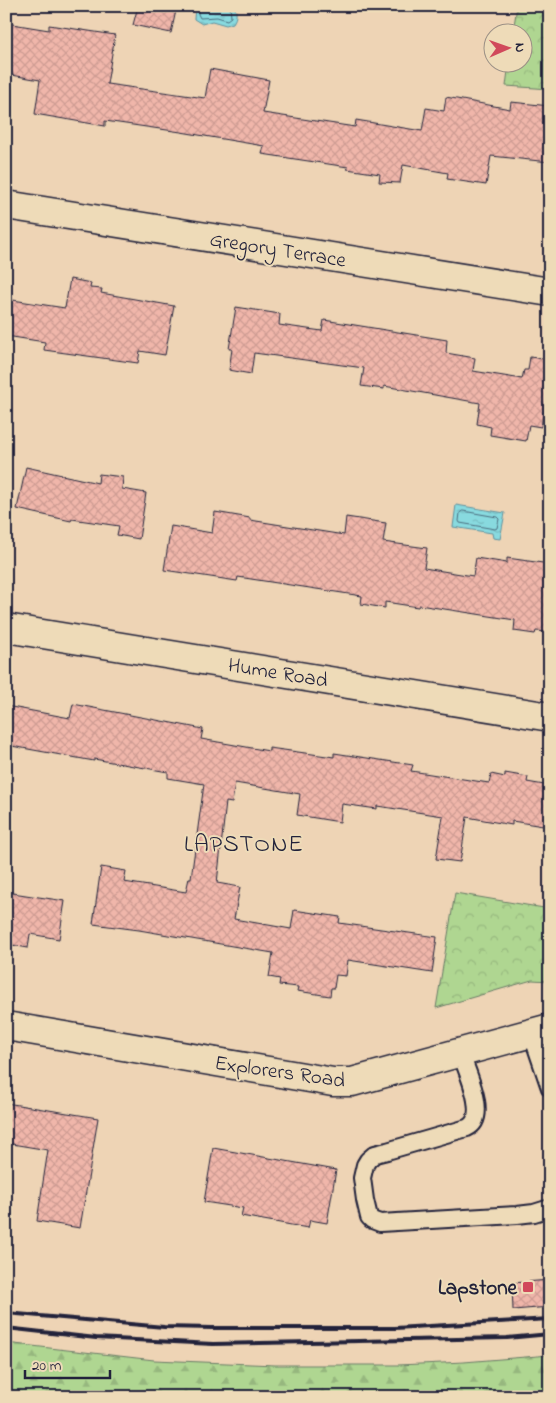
<svg xmlns="http://www.w3.org/2000/svg" width="556" height="1403" viewBox="0 0 556 1403" font-family="'Indie Flower',sans-serif">
  <style>
    .forest { fill: url(#forest-firs); stroke: #687c66 }
    .park { fill: url(#park-crowns); stroke: #687c66 }
    .water { fill: url(#water-ripples); stroke: #5f909d }
    .lines { fill: none; stroke-linecap: round; stroke-linejoin: round }
    .shore { stroke: #4b6c7d; stroke-width: 1 }
    .building { fill: url(#building-cross-hatch); stroke: #22223b }
    .lane-casing { stroke: #22223b; stroke-width: 20 }
    .street-casing { stroke: #22223b; stroke-width: 31 }
    .lane { stroke: #eedbb8; stroke-width: 16 }
    .street { stroke: #eedbb8; stroke-width: 28 }
    .rail { stroke: #22223b; stroke-width: 4 }
    .poi-dot { fill: #d1495b; stroke: #eedbb8; stroke-width: 2 }
    .labels { text-anchor: middle; stroke-width: 4; stroke-linejoin: round; paint-order: stroke }
    .street-label { font-size: 21px; fill: #22223b; stroke: #eedbb8 }
    .poi-label { font-size: 21px; font-weight: bold; fill: #22223b; stroke: #eedbb8; text-anchor: end }
    .quarter-label { font-size: 24px; letter-spacing: 1px; fill: #22223b; stroke: #eedbb8 }
  </style>
  <defs>
    <pattern id="forest-firs" width="22" height="20" patternUnits="userSpaceOnUse" patternTransform="scale(1.25)"><rect width="22" height="20" fill="#afd691"/><path d="M5 1l3.5 6h-7zM16 11l3.5 6h-7z" fill="#96b77e"/></pattern>
    <pattern id="park-crowns" width="20" height="18" patternUnits="userSpaceOnUse" patternTransform="scale(1.25)"><rect width="20" height="18" fill="#afd691"/><path d="M2 6a3 3 0 1 1 6 0M12 15a3 3 0 1 1 6 0" fill="none" stroke="#96b77e"/></pattern>
    <pattern id="water-ripples" width="26" height="14" patternUnits="userSpaceOnUse" patternTransform="scale(1.25)"><rect width="26" height="14" fill="#88dadf"/><path d="M2 4q2-2 4 0t4 0M15 11q2-2 4 0t4 0" fill="none" stroke="#75bbc0"/></pattern>
    <pattern id="building-cross-hatch" width="8" height="8" patternUnits="userSpaceOnUse" patternTransform="scale(1.25)"><rect width="8" height="8" fill="#f0b6aa"/><path d="M0 0l8 8M0 8l8-8" fill="none" stroke="#ce9c93"/></pattern>
  </defs>
  <rect width="100%" height="100%" fill="#eed4b5"/>
  <filter id="ink" filterUnits="userSpaceOnUse"><feTurbulence type="fractalNoise" baseFrequency=".02" numOctaves="2"/><feDisplacementMap in="SourceGraphic" scale="10" xChannelSelector="R" yChannelSelector="G"/><feConvolveMatrix kernelMatrix="1 2 1 2 8 2 1 2 1" color-interpolation-filters="sRGB"/></filter>
  <g filter="url(#ink)">
    <path class="forest" d="M6 1343 154 1360 275 1365H398L464 1362 550 1355V1397H6Z"/>
    <path class="park" d="M517 6H550V89L506 86 509 63 524 62V32H513Z
      M455 893 550 909V981L532 980 436 1008Z"/>
    <path class="water" d="M195 6H234C237 12 237 17 233 23L226 25 212 21 202 24 194 19Z
      M456 505 505 513 500 539 493 538 492 533 453 527Z"/>
    <g class="lines">
      <path class="shore" d="M199 6 198 14 200 18 217 17 227 20 231 17 230 6
        M463 511 497 517 499 519 497 528 495 529 460 523 459 521 460 513Z"/>
    </g>
    <path class="building" d="M138 6H177L171 33 133 25Z
      M6 23 49 30V25L115 35 107 84 205 98 210 69 269 80 263 113 355 127 356 120 422 131 426 108 444 111 446 97 510 109 511 102 550 106V162L491 156 486 185 447 179 448 173 403 165 400 183 379 182 380 174 347 169 348 167 262 154 264 146 181 132 105 121V126L35 114 40 80 6 74Z
      M70 279 91 283 90 288 102 289 101 293 174 306 165 355 140 351 138 363 44 350 45 342 6 336V299L65 308Z
      M236 307 280 314 279 325 322 331 324 320 447 340 446 353 475 358 473 371 522 379 524 370H528L530 357 550 360V375L541 427 529 425 526 441 490 435 491 427 477 424 480 403 384 386V389L361 386 364 368 254 353 251 374 229 370 232 349H229Z
      M26 467 98 483 99 474 123 477 122 489 146 493 139 539 117 535 119 526 72 519 71 521 17 509Z
      M215 512 250 518V520L344 535 346 517 386 523 383 542 427 548 424 568 473 576 476 558 507 563V558L550 564V619L548 632 536 631 535 634 514 631 515 620 419 605 418 607 385 602V608L361 604 362 596 238 577 237 581 164 570 171 526 212 533Z
      M73 704 203 729 201 739 269 751V748L334 757V753L413 765 411 771 489 783 491 774 505 777V773L528 777 527 782 550 786 548 808H546L543 826 512 821V825L467 817 460 862 436 859 443 816 377 806V809L342 804 340 822 297 815 300 794 235 783 232 803 226 802 217 883 240 887 234 919 291 929 294 910 340 917 339 923 437 937 432 973 348 960 346 976 336 975 334 988H331L330 996 297 991 298 987 279 985 280 979 269 977 273 953 139 930 93 924 101 867 126 871 124 882 186 892 189 878H191L204 784 168 778V772L94 759V761L6 745V706L70 718Z
      M6 892 65 901 59 939 30 934 28 948 6 944Z
      M6 1103 98 1118 80 1228 37 1221 48 1150 6 1143Z
      M213 1148 336 1170 327 1223 310 1220 308 1228 241 1216 243 1208 204 1202Z
      M550 1280V1307L513 1310 512 1283Z"/>
    <g class="lines">
      <g class="lane-casing">
        <path id="lane" d="M531 1032 550 1088
          M460 1052C466 1069 490 1118 467 1128L387 1151 375 1154 368 1160 365 1165 362 1178 365 1200 369 1217 372 1220 380 1223 517 1215 534 1213 550 1208"/>
      </g>
      <g class="street-casing">
        <path id="street" d="M6 205 550 292
          M6 628 550 717
          M6 1026 333 1082H352L550 1028"/>
      </g>
      <use href="#lane" class="lane"/>
      <use href="#street" class="street"/>
      <path class="rail" d="M6 1313 164 1327 212 1328H395L550 1319
        M6 1328 96 1338 213 1344 507 1338 550 1334"/>
    </g>
  </g>
  <rect class="poi-dot" x="522" y="1281" width="12" height="12" rx="2.5"/>
  <g class="labels">
    <g class="street-label">
      <text transform="translate(278 249) rotate(9)" y="7">Gregory Terrace</text>
      <text transform="translate(278 672) rotate(9)" y="7">Hume Road</text>
      <text transform="translate(280 1071) rotate(8)" y="7">Explorers Road</text>
    </g>
    <g class="poi-label">
      <text x="517" y="1294">Lapstone</text>
    </g>
    <g class="quarter-label">
      <text x="244" y="851">LAPSTONE</text>
    </g>
  </g>
  <rect width="556" height="1403" fill="none" stroke="#eedbb8" stroke-width="25"/>
  <rect x="12" y="12" width="531" height="1378" fill="none" stroke="#22223b" stroke-width="2" filter="url(#ink)"/>
  <g transform="translate(508 48) rotate(88)"><circle r="24" fill="#eedbb8" stroke="#9c9186"/>
  <path d="M0-4L9 19L0 12L-9 19Z" fill="#d1495b"/>
  <text y="-8" font-size="14" font-weight="bold" text-anchor="middle" fill="#22223b">N</text>
  </g>
  <path d="M25 1370v8h85v-8" fill="none" stroke="#22223b" stroke-width="2.5"/>
  <text x="32" y="1370" font-size="15" fill="#22223b" stroke="#eedbb8" stroke-width="4" paint-order="stroke">20 m</text>
</svg>
